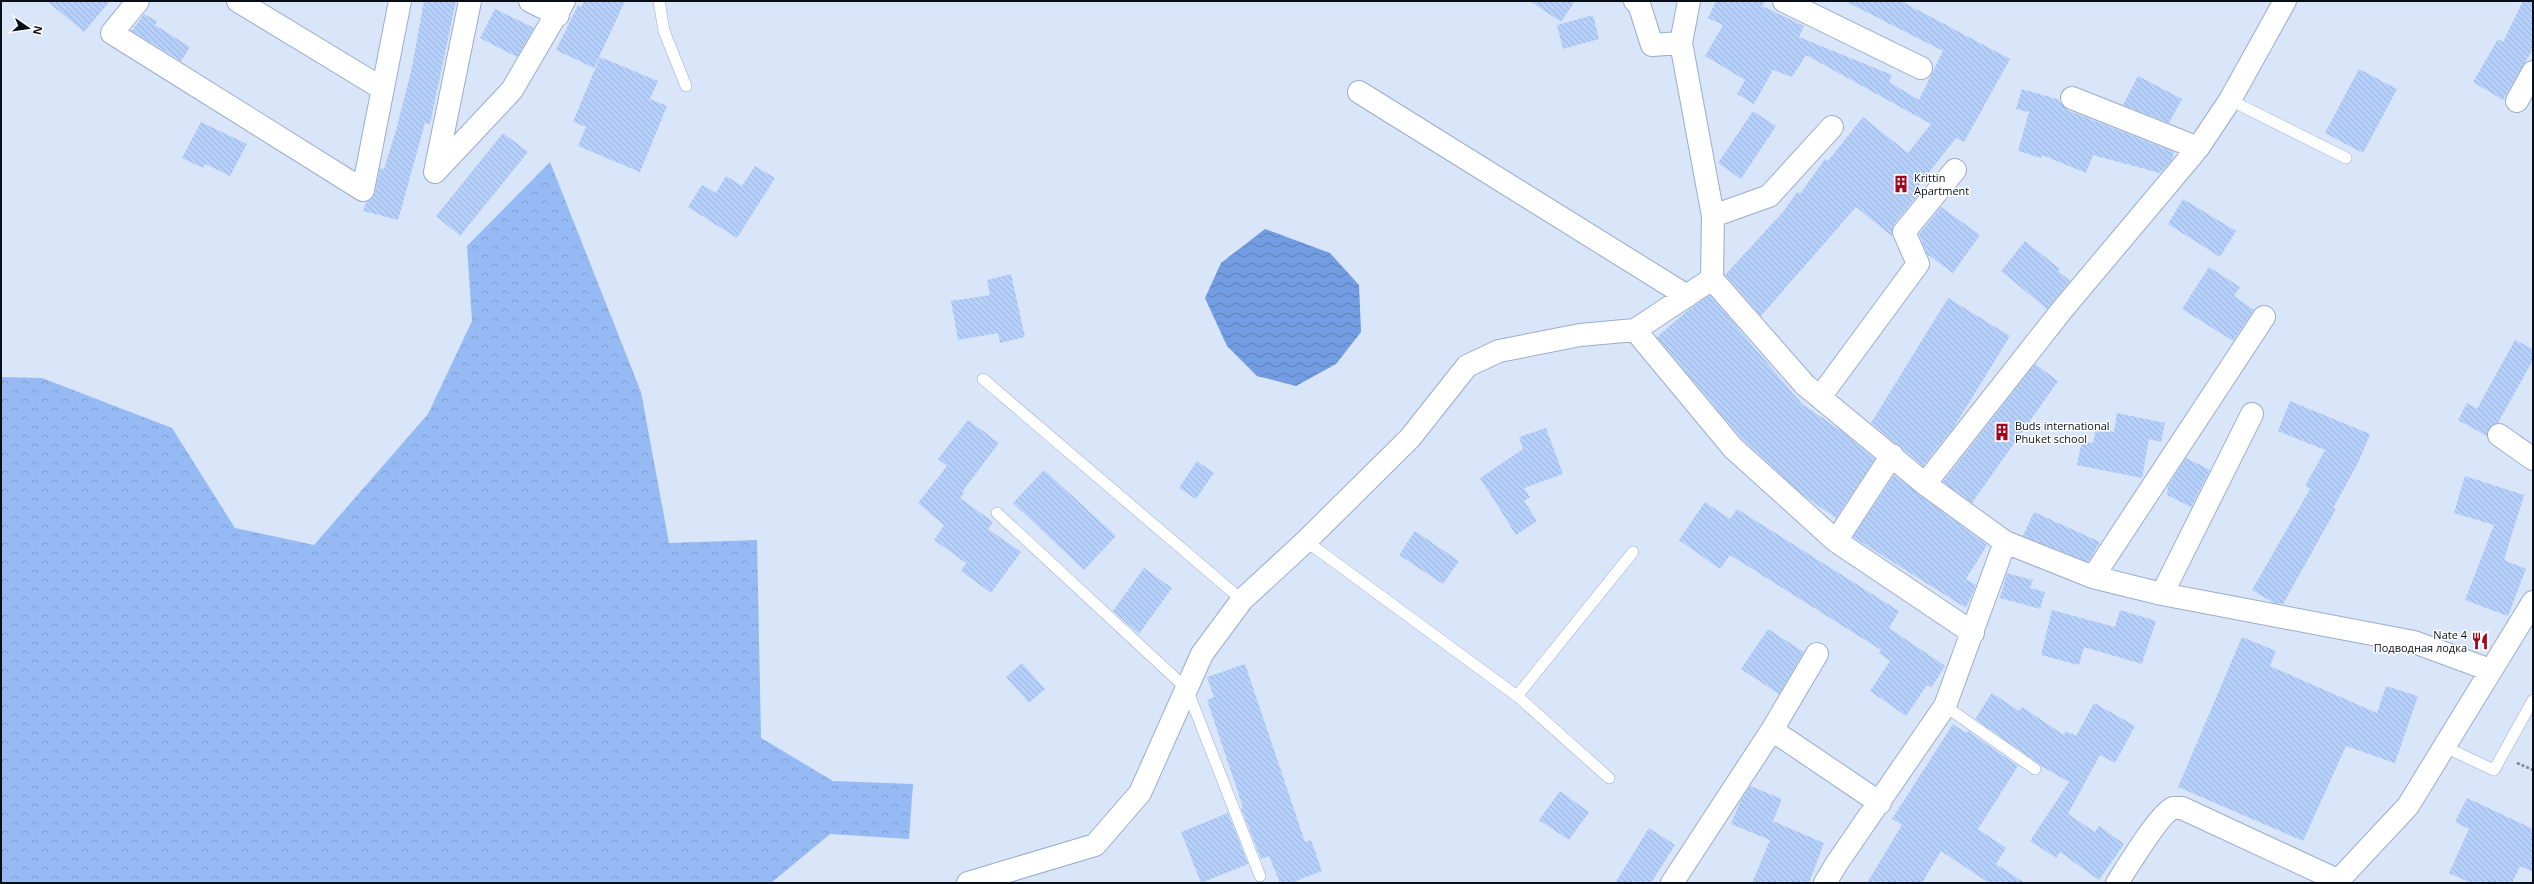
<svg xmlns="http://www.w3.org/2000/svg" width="2534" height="884" viewBox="0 0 2534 884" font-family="'Open Sans',sans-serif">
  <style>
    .forest { fill: url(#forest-crowns) }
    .water { fill: url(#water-waves) }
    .building { fill: url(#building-back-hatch) }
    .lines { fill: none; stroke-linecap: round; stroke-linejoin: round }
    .lane-casing { stroke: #9aadcc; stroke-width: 12 }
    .street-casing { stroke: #9aadcc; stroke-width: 24 }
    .path { stroke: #7d8696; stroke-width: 2.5; stroke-dasharray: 3 2; stroke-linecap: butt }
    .lane { stroke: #fff; stroke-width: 11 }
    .street { stroke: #fff; stroke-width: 22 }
    .labels { text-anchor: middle; stroke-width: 3; stroke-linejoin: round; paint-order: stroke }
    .poi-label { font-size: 11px; fill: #080e18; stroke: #fff; text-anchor: start }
  </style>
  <defs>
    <pattern id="forest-crowns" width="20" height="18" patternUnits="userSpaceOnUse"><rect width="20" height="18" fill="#96baf4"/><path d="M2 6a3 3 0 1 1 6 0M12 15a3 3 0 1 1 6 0" fill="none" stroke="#809fd0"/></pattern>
    <pattern id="water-waves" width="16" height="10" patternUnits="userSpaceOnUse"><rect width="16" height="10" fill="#739de2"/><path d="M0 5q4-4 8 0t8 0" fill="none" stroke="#5c7eb6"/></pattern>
    <pattern id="building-back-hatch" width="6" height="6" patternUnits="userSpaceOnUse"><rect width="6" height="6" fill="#b6d0fc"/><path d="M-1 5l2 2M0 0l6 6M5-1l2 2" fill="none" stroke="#9bb1d7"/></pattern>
  </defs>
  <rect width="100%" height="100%" fill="#d9e5f9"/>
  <path class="forest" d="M550 162 641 392 669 543 757 540 761 738 833 781 913 784 909 839 830 834 771 883H1V377L42 378 172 428 235 528 314 545 428 414 472 321 467 246Z"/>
  <path class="water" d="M1265 229 1330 253 1359 285 1361 332 1336 364 1296 386 1257 376 1227 346 1205 298 1221 263Z"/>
  <path class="building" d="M47 1H110L84 32Z
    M424 1H456L430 124 425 123 398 220 363 211 366 202 372 198 375 193 380 168 384 169 397 127 412 67Z
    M584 1H625L594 68 556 50 578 5 581 7Z
    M1530 1H1575L1561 22Z
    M1716 1H1765L1762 6 1804 26 1799 37 1892 75 1889 82 1919 100 1943 51 1845 1H1901L2010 59 1964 142 1956 138 1916 189 1920 193 1894 224 1892 236 1856 207 1761 316 1725 275 1783 212 1797 192 1800 194 1825 159 1828 161 1863 117 1908 153 1931 124 1806 55 1792 77 1773 70 1754 104 1737 94 1745 80 1705 56 1723 25 1708 18Z
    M2523 1H2533V49L2503 100 2473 82 2498 39 2503 42Z
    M495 9 534 28 517 57 480 38Z
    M144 14 157 21 155 25 190 47 181 61 132 31Z
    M1593 15 1599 39 1563 49 1557 25Z
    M600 57 658 81 650 99 667 106 640 172 578 146 586 127 573 122Z
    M2359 69 2397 89 2363 153 2325 133Z
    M2138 76 2182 99 2169 123 2123 105Z
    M2022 89 2057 99 2067 110 2174 152 2172 160 2160 173 2093 155 2086 173 2042 155 2041 158 2018 151 2029 112 2016 109Z
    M1753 111 1776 126 1741 179 1718 163Z
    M201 122 247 144 230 176 205 164 203 168 182 158Z
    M503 133 528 152 460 236 436 216Z
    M755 166 775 178 737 238 688 207 702 185 716 193 726 176 742 186Z
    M2183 199 2236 231 2220 257 2168 224Z
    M1941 207 1980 235 1953 273 1927 254 1919 234Z
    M2025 241 2060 269 2058 271 2070 281 2047 309 2001 271Z
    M2209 267 2240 287 2234 296 2254 310 2233 341 2182 309Z
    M1011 274 1025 337 1000 343 998 333 958 340 951 301 990 295 987 280Z
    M1710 295 1802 404 1840 430 1875 459 1836 518 1803 495 1742 439 1657 337 1687 311Z
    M1948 298 2010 336 1954 427 1923 466 1871 423Z
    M2515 340 2533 349V360L2498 423 2489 428 2487 436 2458 420 2467 403 2477 409Z
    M2035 364 2058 381 1972 503 1943 482Z
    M2290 401 2370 434 2358 463 2333 508 2336 509 2283 604 2274 603 2252 590 2310 489 2305 486 2325 450 2278 431Z
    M2117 413 2165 423 2161 442 2149 439 2142 478 2077 465 2082 441 2093 443 2096 429 2114 432Z
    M968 420 999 443 962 492 964 493 960 498 993 522 988 529 1021 552 991 593 961 571 966 563 934 540 944 525 918 503 947 466 938 459Z
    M1546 428 1563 474 1524 488 1530 497 1524 501 1537 521 1516 535 1480 478 1523 449 1519 437Z
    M2186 458 2210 470 2191 507 2167 495 2168 486Z
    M1197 461 1214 473 1196 499 1179 488Z
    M1044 470 1116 536 1084 570 1013 503Z
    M1894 475 1987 545 1966 579 1976 585 1966 608 1853 537Z
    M2465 476 2524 495 2504 560 2526 569 2508 616 2465 600 2494 525 2454 513Z
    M1705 502 1730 519 1737 509 1899 611 1889 628 1945 666 1931 688 1927 685 1906 716 1870 691 1890 661 1879 653 1881 650 1730 555 1720 569 1679 540Z
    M2034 512 2100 542 2088 562 2023 536Z
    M1415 531 1459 561 1443 584 1399 555Z
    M1144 568 1172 588 1139 634 1113 611Z
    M2007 573 2033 580 2030 588 2045 592 2040 609 2000 598Z
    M2052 610 2115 627 2120 610 2156 621 2142 664 2084 647 2079 665 2041 655Z
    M1768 629 1804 652 1779 694 1741 669Z
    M2242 637 2276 651 2270 666 2377 713 2386 686 2418 696 2395 763 2346 746 2303 841 2178 787Z
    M1022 663 1045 689 1029 703 1006 677Z
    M1245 664 1305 842 1311 840 1322 871 1291 883H1280L1269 856 1261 859 1241 808 1243 807 1207 700 1214 697 1207 677Z
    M1992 693 2019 711 2022 707 2064 735 2066 731 2076 736 2094 703 2135 726 2115 763 2100 755 2068 814 2095 832 2099 826 2124 844 2099 880 2060 852 2056 858 2030 841 2069 782 2041 766 1975 719Z
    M1953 724 1966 733 1968 731 2018 766 1978 829 2006 848 1996 864 2025 883H1989L1941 851 1922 883H1867L1902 825 1892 819Z
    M1750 786 1782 799 1773 821 1824 843 1809 883H1752L1770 840 1731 824 1740 802Z
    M1560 791 1589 812 1569 840 1539 820Z
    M2467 798 2533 829V872L2520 866 2512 883H2471L2449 873 2469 829 2455 822Z
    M1228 813 1248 864 1201 883 1181 832Z
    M1649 828 1675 845 1651 883H1615Z"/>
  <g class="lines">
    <g class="lane-casing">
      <path id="lane" d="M659 1 664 31 686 86
        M2230 100 2346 158
        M983 379 1242 600
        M997 513 1187 689 1260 876
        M1306 541 1517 696 1609 778
        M1517 696 1633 552
        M1945 706 2035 769
        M2445 747 2494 770 2533 700"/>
    </g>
    <g class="street-casing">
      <path id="street" d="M138 1 112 33 363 190 400 1
        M238 1 383 89
        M530 1 558 15
        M1635 1 1639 4 1652 45 1681 43
        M1689 1 1681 43 1713 216 1712 279 1805 385 1925 484 2005 542 2093 577 2162 594 2414 642 2490 670
        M1784 1 1921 68
        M1359 92 1687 296
        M2072 98 2198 148
        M2517 101 2533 72
        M435 172 512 90 564 1
        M435 172 470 1
        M1713 216 1769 196 1832 127
        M1635 330 1733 448 1836 541 1973 633
        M1820 397 1918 264 1904 232 1955 170
        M2499 435 2533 459
        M1925 484 2062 310 2198 148 2230 100 2285 1
        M1836 541 1892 455
        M2093 577 2264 317
        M2162 594 2252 414
        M1772 730 1880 803
        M968 883 1095 845 1140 793 1202 654 1242 600 1306 541 1410 438 1467 366 1499 351 1580 335 1635 330 1712 279
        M1672 883 1772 730 1817 654
        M1825 883 1837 863 1945 706 2005 542
        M2117 883C2126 869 2160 813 2173 808 2176 808 2180 808 2182 808L2339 881
        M2336 883 2408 806 2533 602"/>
    </g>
    <path class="path" d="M2517 763 2533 770"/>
    <use href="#lane" class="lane"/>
    <use href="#street" class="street"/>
  </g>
  <defs>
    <g id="building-bare" transform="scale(1.38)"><path d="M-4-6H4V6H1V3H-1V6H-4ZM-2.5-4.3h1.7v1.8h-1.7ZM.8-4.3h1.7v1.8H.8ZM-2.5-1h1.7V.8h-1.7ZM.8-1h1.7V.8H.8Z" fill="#a3071f" stroke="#fff" stroke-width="2.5" paint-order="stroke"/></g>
    <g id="restaurant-bare" transform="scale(1.38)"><path d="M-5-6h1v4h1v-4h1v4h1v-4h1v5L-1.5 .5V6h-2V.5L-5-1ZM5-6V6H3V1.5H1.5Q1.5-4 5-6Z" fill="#a3071f" stroke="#fff" stroke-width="2.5" paint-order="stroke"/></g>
  </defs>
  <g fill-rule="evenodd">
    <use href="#building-bare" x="1901" y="184"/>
    <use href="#building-bare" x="2002" y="432"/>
    <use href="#restaurant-bare" x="2480" y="641"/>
  </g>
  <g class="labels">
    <g class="poi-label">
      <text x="1914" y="182">Krittin<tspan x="1914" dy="13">Apartment</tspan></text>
      <text x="2015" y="430">Buds international<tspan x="2015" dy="13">Phuket school</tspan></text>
      <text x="2467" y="639" text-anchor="end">Nate 4<tspan x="2467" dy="13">Подводная лодка</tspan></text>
    </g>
  </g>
  <rect width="2534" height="884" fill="none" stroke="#080e18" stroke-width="4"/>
  <g transform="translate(28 28) rotate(103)" stroke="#ffffff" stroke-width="3" paint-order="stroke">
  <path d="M0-3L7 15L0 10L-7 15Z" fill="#080e18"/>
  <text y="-6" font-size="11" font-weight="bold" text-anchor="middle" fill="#080e18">N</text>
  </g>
</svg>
